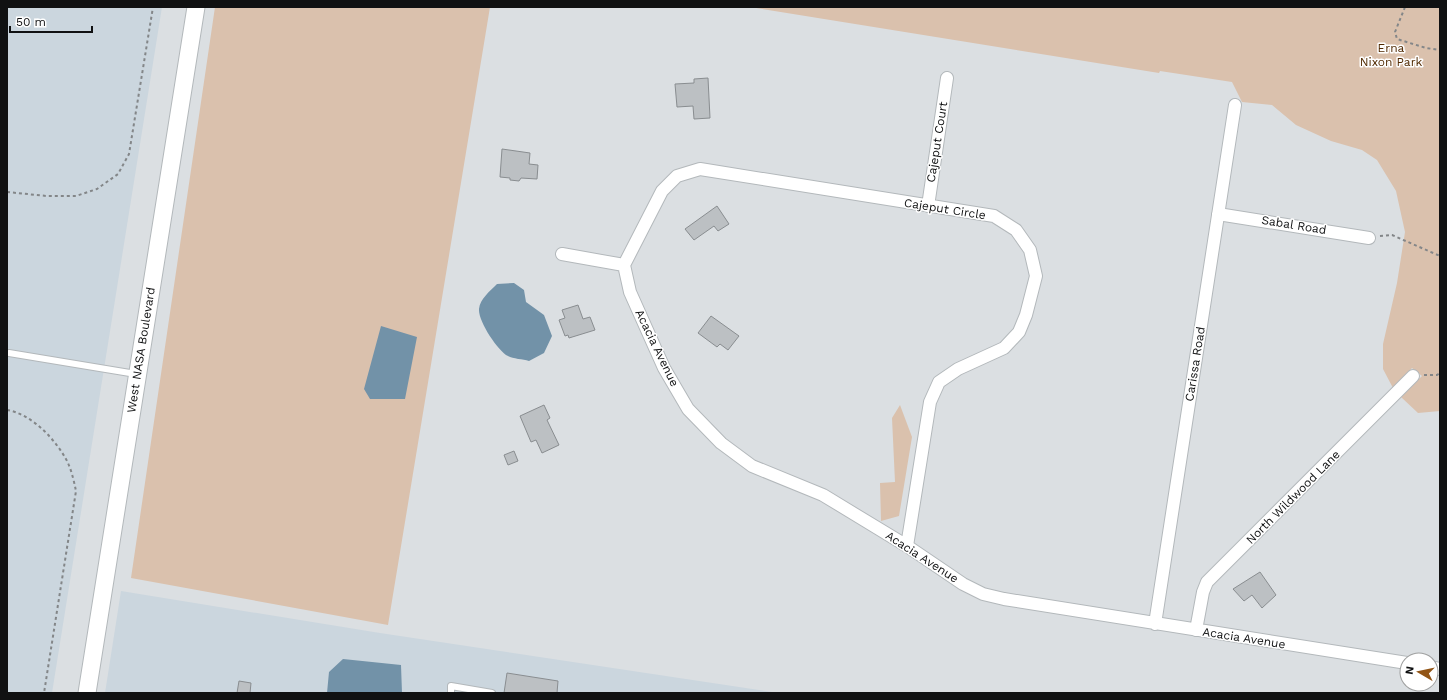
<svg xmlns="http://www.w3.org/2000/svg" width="1447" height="700" viewBox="0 0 1447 700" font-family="'Work Sans',sans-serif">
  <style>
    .built { fill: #cbd6de }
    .green { fill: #dac1ad }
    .water { fill: #7292a8 }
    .building { fill: #bcc0c3; stroke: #898d90 }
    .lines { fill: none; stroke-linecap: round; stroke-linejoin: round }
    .lane-casing { stroke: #b3b8bb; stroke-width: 8 }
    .street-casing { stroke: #b3b8bb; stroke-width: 14 }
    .secondary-casing { stroke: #b3b8bb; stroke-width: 19 }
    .path { stroke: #838688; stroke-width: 2; stroke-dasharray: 3 3; stroke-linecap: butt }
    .lane { stroke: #fff; stroke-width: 6 }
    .street { stroke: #fff; stroke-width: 12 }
    .secondary { stroke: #fff; stroke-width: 17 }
    .labels { text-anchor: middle; stroke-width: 3; stroke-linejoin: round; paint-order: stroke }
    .park-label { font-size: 12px; fill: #502900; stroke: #fff }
    .street-label { font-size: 12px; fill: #101112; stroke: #fff }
  </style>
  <rect width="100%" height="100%" fill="#dbdfe2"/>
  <path class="built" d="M7 7H162L52 693H7Z
    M121 591 380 633 779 693H105Z"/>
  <path class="green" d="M215 7H490L388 625 131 578Z
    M750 7H1440V411L1418 413 1401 397 1422 376 1412 368 1393 388 1383 369V344L1397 283 1405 232 1396 191 1377 160 1362 150 1331 141 1296 125 1272 105 1242 102 1232 82 1160 71 1159 73Z
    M900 405 912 437 899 516 881 521 880 483 895 482 892 418Z"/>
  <path class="water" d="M514 283 524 290 526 302 544 315 552 336 544 353 529 361C523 359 513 359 508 356 498 351 478 321 479 309 480 299 490 291 497 284Z
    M381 326 417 337 405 399H370L364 389Z
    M343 659 401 665 402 693H327L329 672Z"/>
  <path class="building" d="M708 78 710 118 694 119 693 106 677 107 675 84 694 83V79Z
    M502 149 530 153 529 164 538 165 537 179 521 178 519 181 510 180V178L500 177Z
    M717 206 729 224 718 231 714 226 694 240 685 229Z
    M578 305 583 319 590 317 595 330 569 338 568 335 565 336 559 320 565 318 562 310Z
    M711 316 739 336 728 350 720 344 717 347 698 333Z
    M544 405 550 418 547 420 559 445 542 453 536 440 531 442 520 416Z
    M514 451 518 461 508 465 504 455Z
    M1260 572 1276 595 1262 608 1252 595 1244 601 1233 589Z
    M507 673 558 681 557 693H504Z
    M239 681 251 683 250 693H237Z"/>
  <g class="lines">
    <g class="lane-casing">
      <path id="lane" d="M9 353 136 374
        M451 693V686L492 693"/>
    </g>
    <g class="street-casing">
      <path id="street" d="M928 206 947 78
        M1218 214 1369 238
        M562 254 624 265 630 292 664 368 688 409 721 443 752 466 823 495 907 546 963 584 983 594 1004 599 1407 663
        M624 265 662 191 677 176 700 169 994 216 1016 230 1030 250 1036 276 1026 315 1019 332 1004 348 958 369 939 382 930 402 907 546
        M1155 624 1235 105
        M1196 630 1203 592 1207 582 1413 376
        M1431 667 1440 669"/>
    </g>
    <g class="secondary-casing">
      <path id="secondary" d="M87 693 196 7"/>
    </g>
    <path class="path" d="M1405 7 1395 32 1397 39 1426 48 1440 50
      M7 192 47 196H76L97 189 118 174 129 154 153 7
      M1380 236 1392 235 1440 256
      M1424 375H1437L1440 373
      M7 410C32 414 56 440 67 461 72 471 74 482 76 491L44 693"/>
    <use href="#lane" class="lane"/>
    <use href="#street" class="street"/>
    <use href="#secondary" class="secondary"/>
  </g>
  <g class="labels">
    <g class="park-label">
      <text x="1391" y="52">Erna<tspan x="1391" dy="14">Nixon Park</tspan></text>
    </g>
    <g class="street-label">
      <text transform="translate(937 142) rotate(-81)" y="4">Cajeput Court</text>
      <text transform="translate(945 209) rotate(9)" y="4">Cajeput Circle</text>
      <text transform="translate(1294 225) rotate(9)" y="4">Sabal Road</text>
      <text transform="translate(657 348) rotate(64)" y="4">Acacia Avenue</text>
      <text transform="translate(141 350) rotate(-81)" y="4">West NASA Boulevard</text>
      <text transform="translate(1195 364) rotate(-81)" y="4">Carissa Road</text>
      <text transform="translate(1293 497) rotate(-45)" y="4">North Wildwood Lane</text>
      <text transform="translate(922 557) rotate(33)" y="4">Acacia Avenue</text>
      <text transform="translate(1244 638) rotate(9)" y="4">Acacia Avenue</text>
    </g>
  </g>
  <rect width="1447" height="700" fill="none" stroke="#101112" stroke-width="16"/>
  <g transform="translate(1419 672) rotate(279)"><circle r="19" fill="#ffffff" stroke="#9fa0a0"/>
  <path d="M0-3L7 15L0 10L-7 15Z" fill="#915415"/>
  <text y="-6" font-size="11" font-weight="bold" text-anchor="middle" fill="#101112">N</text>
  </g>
  <path d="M10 26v6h82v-6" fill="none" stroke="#101112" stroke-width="2"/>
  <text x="16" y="26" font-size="12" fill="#101112" stroke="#ffffff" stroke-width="3" paint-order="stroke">50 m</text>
</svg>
